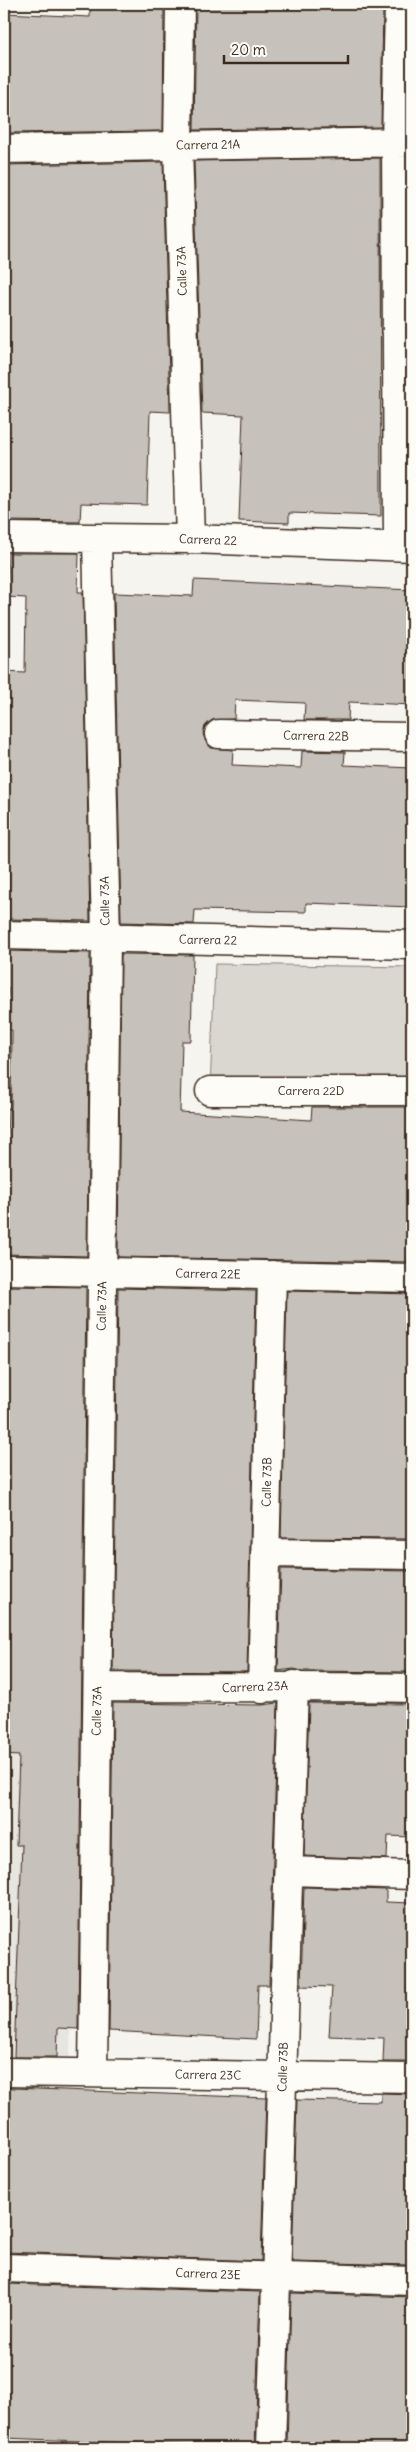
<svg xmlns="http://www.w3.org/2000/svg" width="416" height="2452" viewBox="0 0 416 2452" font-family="Delius,sans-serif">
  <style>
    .built { fill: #e7e5df }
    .green { fill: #dad6d0; stroke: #8a8077 }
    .building { fill: #c7c1bb; stroke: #3b2a1e }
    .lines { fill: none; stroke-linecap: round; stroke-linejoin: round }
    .street-casing { stroke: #3b2a1e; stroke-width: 31 }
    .street { stroke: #fdfcf7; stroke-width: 28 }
    .labels { text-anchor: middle; stroke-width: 4; stroke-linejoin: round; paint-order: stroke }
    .street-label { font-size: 12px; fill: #3b2a1e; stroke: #fdfcf7 }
  </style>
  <rect width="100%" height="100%" fill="#f5f4ee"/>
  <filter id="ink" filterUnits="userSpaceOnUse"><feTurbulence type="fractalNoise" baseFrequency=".02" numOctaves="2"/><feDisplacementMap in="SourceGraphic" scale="10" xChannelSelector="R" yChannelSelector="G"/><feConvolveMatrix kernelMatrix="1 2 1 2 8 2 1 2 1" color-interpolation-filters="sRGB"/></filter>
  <g filter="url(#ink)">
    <path class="built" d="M4 1661 77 1663 70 2060H4Z"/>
    <path class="green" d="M215 964 412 967V1089L210 1090Z"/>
    <path class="building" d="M90 4H164L163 131 4 133V13L90 17Z
      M196 4H383L381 127 194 130Z
      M380 158 381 516 289 513V523L239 521 243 415 202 413 194 161Z
      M163 162 170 412 150 411 147 505 81 503 80 522 8 521 9 495H4V165Z
      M8 553H79L78 592H83L90 921 8 919 10 816H7L8 786H4L5 672 25 673 26 598 7 597Z
      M194 580 412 590V705L349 702 348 720H304L305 703 235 700 234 719 212 720 205 726 203 734 206 742 211 748 233 750 232 765 301 768 302 751 345 752 344 765 412 768V907L306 903V912L195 910 194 924 121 922 114 593 193 596Z
      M5 951 90 953 87 1256 4 1254V1145H7L8 1108H11L12 1030H6L8 988 4 987Z
      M121 954 193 955 191 1041H182L180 1112 311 1120 312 1107H412V1262L118 1257Z
      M4 1286 86 1287 78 2029 58 2028 57 2057H14L22 1845H16L19 1756 4 1755V1556L8 1470H4Z
      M118 1288 256 1291 247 1672 113 1671Z
      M287 1291 412 1294V1539L281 1538Z
      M281 1569 412 1571V1672L302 1671 294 1669 278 1671Z
      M113 1703 262 1705 278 1703 269 1985H258L256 2039 109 2031Z
      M309 1703 412 1704V1837L388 1836 387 1859 304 1856Z
      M304 1887 386 1890V1902L412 1903V2062H383L384 2038 329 2036 332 1987 301 1986Z
      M13 2088 266 2098 261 2261 4 2252V2089Z
      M381 2093 412 2094V2265L292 2262 297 2100 381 2102Z
      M4 2284 260 2292 255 2448 4 2438Z
      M291 2293 412 2297V2448H287Z"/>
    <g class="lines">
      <g class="street-casing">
        <path id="street" d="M180 4 178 146 190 539
          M4 149 412 142
          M4 537 190 539 412 547
          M398 546 396 142 399 4
          M219 734 412 737
          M4 935 412 945
          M210 1091H412
          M4 1270 412 1278
          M266 1553 412 1555
          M98 1687C203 1688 307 1686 412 1688
          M262 1689 272 1275
          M289 1871 412 1875
          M4 2072 412 2078
          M93 2073 106 938 97 539
          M4 2268 412 2281
          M271 2448 294 1685"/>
      </g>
      <use href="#street" class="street"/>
    </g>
  </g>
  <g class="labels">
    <g class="street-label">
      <text transform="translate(208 145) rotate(-1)" y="4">Carrera 21A</text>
      <text transform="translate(182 271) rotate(-92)" y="4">Calle 73A</text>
      <text transform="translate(208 540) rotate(2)" y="4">Carrera 22</text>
      <text transform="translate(316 736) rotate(1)" y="4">Carrera 22B</text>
      <text transform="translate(105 901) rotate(-91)" y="4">Calle 73A</text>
      <text transform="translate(208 940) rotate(1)" y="4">Carrera 22</text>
      <text x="311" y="1095">Carrera 22D</text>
      <text transform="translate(208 1274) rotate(1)" y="4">Carrera 22E</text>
      <text transform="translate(102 1306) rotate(-89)" y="4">Calle 73A</text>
      <text transform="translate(267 1482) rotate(-89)" y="4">Calle 73B</text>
      <text transform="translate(255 1687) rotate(-2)" y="4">Carrera 23A</text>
      <text transform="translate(97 1711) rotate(-89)" y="4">Calle 73A</text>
      <text transform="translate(283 2067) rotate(-88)" y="4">Calle 73B</text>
      <text transform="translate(208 2075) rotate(1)" y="4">Carrera 23C</text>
      <text transform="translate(208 2274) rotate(2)" y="4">Carrera 23E</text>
    </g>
  </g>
  <rect width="416" height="2452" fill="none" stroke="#fdfcf7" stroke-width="20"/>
  <rect x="10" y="10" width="396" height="2432" fill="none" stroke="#3b2a1e" stroke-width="2" filter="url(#ink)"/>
  <path d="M224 55v8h124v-8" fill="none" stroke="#3b2a1e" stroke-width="2.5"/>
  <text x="231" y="55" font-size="15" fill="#3b2a1e" stroke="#fdfcf7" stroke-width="4" paint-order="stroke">20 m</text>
</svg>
